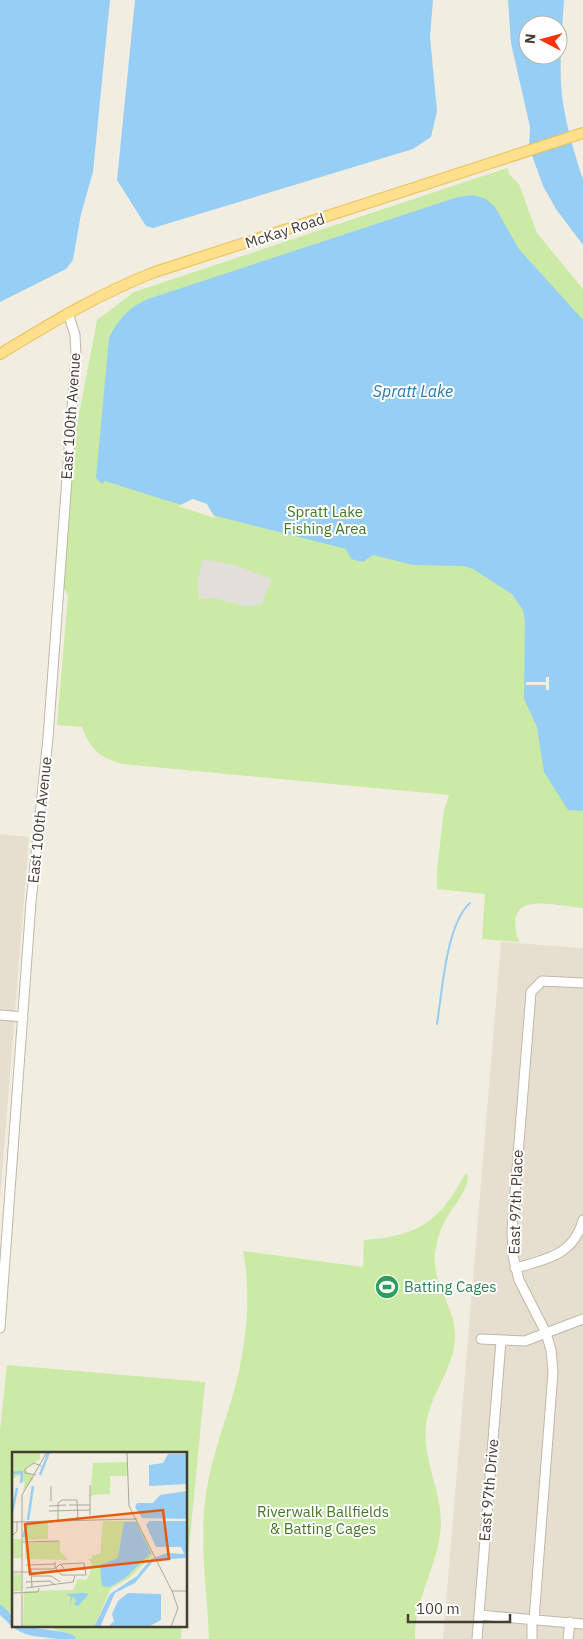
<svg xmlns="http://www.w3.org/2000/svg" width="583" height="1639" viewBox="0 0 583 1639" font-family="'IBM Plex Sans',sans-serif">
  <style>
    .residential { fill: #e6dfcf }
    .green { fill: #cbeaa6 }
    .parking { fill: #e2dfda }
    .water { fill: #97cef5; fill-rule: evenodd }
    .pier { fill: #f2ede1 }
    .lines { fill: none; stroke-linecap: round; stroke-linejoin: round }
    .stream { stroke: #97cef5; stroke-width: 2 }
    .canal { stroke: #97cef5; stroke-width: 8 }
    .minor-casing { stroke: #c0b8a6; stroke-width: 11 }
    .major-casing { stroke: #ecc056; stroke-width: 12 }
    .minor { stroke: #fff; stroke-width: 9 }
    .major { stroke: #ffe08d; stroke-width: 10 }
    .labels { text-anchor: middle; stroke-width: 4; stroke-linejoin: round; paint-order: stroke }
    .street-label { font-size: 15px; fill: #433d32; stroke: #fff }
    .park-label { font-size: 15px; fill: #427822; stroke: #fff }
    .leisure-label { font-size: 15px; fill: #27864d; stroke: #fff; text-anchor: start }
    .water-label { font-size: 16px; font-style: italic; fill: #2577b5; stroke: #fff }
    .inset-river { fill: none; stroke: #97cef5; stroke-width: 2.5 }
    .inset-road { fill: none; stroke: #aca79b; stroke-width: 1 }
    .view { fill: #e8590c; fill-opacity: 0.15; stroke: #e8590c; stroke-width: 2.5 }
    .inset-edge { fill: none; stroke: #433d32; stroke-width: 2.5 }
  </style>
  <rect width="100%" height="100%" fill="#f2ede1"/>
  <path class="residential" d="M0 834 29 837 0 1199Z
    M501 942 583 948V1639H443Z"/>
  <path class="green" d="M507 168 509 174 519 184 537 233 583 289V908C551 905 501 889 519 942L482 939 485 894 437 889V870L444 810 449 795 123 764C101 759 89 748 82 727L57 725 68 596 63 586 72 451 97 320 134 292Z
    M467 1173C472 1187 450 1209 444 1223 439 1232 437 1241 435 1252 431 1283 455 1306 455 1335 455 1369 430 1393 426 1425 422 1460 442 1491 441 1525 439 1565 414 1598 415 1639H209C207 1590 199 1543 206 1494 211 1459 224 1426 234 1391 246 1348 252 1295 243 1251L363 1267 364 1240C403 1237 429 1230 452 1196 458 1189 460 1179 467 1173Z
    M7 1365 205 1382 186 1579V1453H14V1614L0 1608V1431Z
    M44 1625H182L181 1639H79Z"/>
  <path class="parking" d="M203 559 234 565 272 579 262 604 247 607 215 598 199 599 197 584Z"/>
  <path class="water" d="M0 0H110L93 172 81 214 73 260 66 269 0 302Z
    M135 0H433L430 37 437 111 431 137 413 149 153 228 146 226 117 180Z
    M508 0H564C562 34 558 70 563 103 567 129 575 155 583 180 583 191 583 232 583 245L556 209 543 186 529 147 530 127 511 43ZM528 25H558V55H528Z
    M473 195 486 199 495 207 519 249 583 320V811L568 810 544 772 537 727 524 699 525 622 523 610 512 594 473 569 463 566 413 565 373 555 363 562 351 559 346 549 216 516 105 481 102 484 96 478 109 338C119 318 130 306 151 298L458 197Z"/>
  <path class="pier" d="M193 499 207 504 215 518 178 506Z
    M546 677H549V690H546V685H526V682H546Z"/>
  <g class="lines">
    <path class="stream" d="M437 1024C442 993 446 924 470 903"/>
    <path class="canal" d="M0 1609 14 1623
      M17 1625C30 1636 55 1631 72 1639"/>
    <g class="minor-casing">
      <path id="minor" d="M0 1015 23 1017
        M515 1268C545 1260 574 1255 583 1220
        M0 1328 31 902 48 738 76 355 75 335 68 313
        M481 1339 525 1341 583 1319
        M479 1615 583 1624
        M532 1619V1639
        M534 1620 553 1372 551 1350 546 1333 519 1280 513 1256 512 1231 531 992 542 981 583 983
        M477 1639 501 1341
        M568 1639 570 1622"/>
    </g>
    <g class="major-casing">
      <path id="major" d="M0 354C51 323 100 293 155 272L583 133"/>
    </g>
    <use href="#minor" class="minor"/>
    <use href="#major" class="major"/>
  </g>
  <defs>
    <g id="stadium-disc" transform="scale(1.25)"><circle r="9.5" fill="#2e9e5b" stroke="#fff"/><path d="M0-5a6.5 5 0 1 0 0 10a6.5 5 0 1 0 0-10ZM-3.5-1.8h7v3.6h-7Z" fill="#fff"/></g>
  </defs>
  <g fill-rule="evenodd">
    <use href="#stadium-disc" x="387" y="1287"/>
  </g>
  <g class="labels">
    <g class="street-label">
      <text transform="translate(285 231) rotate(-18)" y="5">McKay Road</text>
      <text transform="translate(71 416) rotate(-86)" y="5">East 100th Avenue</text>
      <text transform="translate(40 820) rotate(-84)" y="5">East 100th Avenue</text>
      <text transform="translate(516 1202) rotate(-88)" y="5">East 97th Place</text>
      <text transform="translate(489 1490) rotate(-85)" y="5">East 97th Drive</text>
    </g>
    <g class="park-label">
      <text x="325" y="517">Spratt Lake<tspan x="325" dy="17">Fishing Area</tspan></text>
      <text x="323" y="1517">Riverwalk Ballfields<tspan x="323" dy="17">&amp; Batting Cages</tspan></text>
    </g>
    <g class="leisure-label">
      <text x="404" y="1292">Batting Cages</text>
    </g>
    <g class="water-label">
      <text x="413" y="397">Spratt Lake</text>
    </g>
  </g>
  <g transform="translate(12 1452)">
    <rect width="175" height="175" fill="#f2ede1"/>
    <path d="M0 1H28V7L13 17 22 26 11 39 13 30H10V22L0 27ZM115 10V24H98V42L81 43 78 46 81 11ZM91 69H125L141 103 116 127 99 136 82 175H11L12 139 61 138 66 127 74 128 77 124 80 111 76 107H80V103L88 102ZM16 70H36V87L11 88ZM0 87H10V106H0ZM48 89V99L56 108 13 107V91ZM0 121 9 122V139H0Z" fill="#cbeaa6"/>
    <path d="M156 2H175V32L137 34V13L151 11ZM175 39V67L130 66 123 55 125 51H141L148 43ZM137 69H175V106L142 108 123 131 103 141 88 175H82L98 142 125 124 139 107 155 101 172 102 169 95H144L134 73ZM112 70H124L139 101 113 126 98 135 90 134 88 113 106 106ZM116 141 149 142V168L136 175H96L102 169 100 162 106 149ZM54 142 72 141 77 142 66 154 62 153 64 148 61 144 57 155 59 145Z" fill="#97cef5"/>
    <path class="inset-river" d="M0 21 10 20 9 31M28 23 37 0M0 61 5 36M16 68 21 34M11 85 16 70"/>
    <path class="inset-road" d="M115 0 117 54 160 139H175M24 23 13 21V17L22 11 29 14M78 33V63M39 34V49M57 53H78M37 54 54 53M37 59 78 58M46 69V51L50 48H65L66 69M0 70 125 67M0 84 5 79V70M11 90 47 89M14 113 43 112M49 113 53 118 74 117M19 116 20 136M19 117H40L43 116H44L47 113 50 112 72 111 74 123H50L45 119 44 116 43 115V110M0 120H19M20 124H39L48 130M14 130 38 129 43 133M14 136 61 130 63 124M0 141 26 140 27 136M10 175V43L35 0M159 175 166 156 160 139"/>
    <path class="view" d="M151 58 157 107 18 122 13 72Z"/>
    <rect width="175" height="175" class="inset-edge"/>
  </g>
  <g transform="translate(543 40) rotate(276)"><circle r="24" fill="#ffffff" stroke="#b4b1ad"/>
  <path d="M0-4L9 19L0 12L-9 19Z" fill="#ff320b"/>
  <text y="-8" font-size="14" font-weight="bold" text-anchor="middle" fill="#433d32">N</text>
  </g>
  <path d="M408 1614v8h102v-8" fill="none" stroke="#433d32" stroke-width="2.5"/>
  <text x="416" y="1614" font-size="15" fill="#433d32" stroke="#ffffff" stroke-width="4" paint-order="stroke">100 m</text>
</svg>
